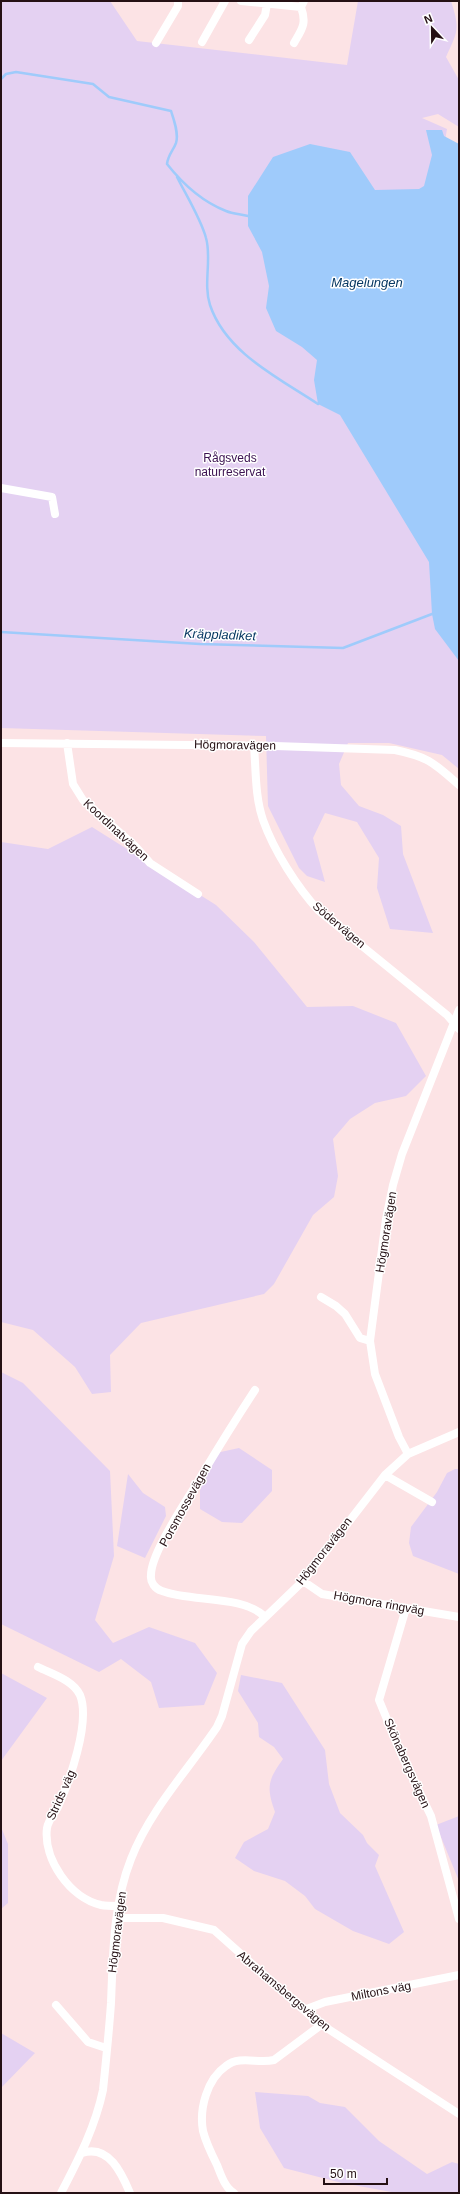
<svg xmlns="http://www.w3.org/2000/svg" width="460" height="2194" viewBox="0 0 460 2194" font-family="Helvetica,sans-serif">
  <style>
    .green { fill: #e4d1f2 }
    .water { fill: #9fcbfb }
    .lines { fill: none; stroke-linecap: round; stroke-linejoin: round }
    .stream { stroke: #9fcbfb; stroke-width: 2.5 }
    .minor { stroke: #fff; stroke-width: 8 }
    .labels { text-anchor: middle; stroke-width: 3; stroke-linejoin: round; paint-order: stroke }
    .park-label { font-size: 12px; fill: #3b1251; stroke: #fff }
    .street-label { font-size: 12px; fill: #251014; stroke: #fff }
    .water-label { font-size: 13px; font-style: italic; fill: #083963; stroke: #fff }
  </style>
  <rect width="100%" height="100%" fill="#fce3e5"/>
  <path class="green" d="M1 1H110L137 41 347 65 358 1H451C460 29 458 31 446 57L459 80V127L438 114 422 118 447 129 416 311 459 339V769L442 755 389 743H348L339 764 341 785 359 806 383 815 401 826 403 854 433 933 390 929 377 888 379 858 357 822 325 813 313 838 325 882 307 876 299 868 268 806 266 736 1 728Z
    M92 827 216 905 254 942 307 1007 353 1006 396 1023 426 1076 406 1096 375 1103 350 1119 333 1139 338 1176 334 1197 313 1215 274 1284 264 1294 141 1323 110 1355 111 1392 92 1394 75 1367 33 1330 1 1322V842L48 849Z
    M1 1372 23 1383 110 1471 114 1556 95 1620 113 1643 149 1627 195 1643 217 1673 204 1705 159 1708 151 1682 121 1659 99 1672 1 1624Z
    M239 1448 272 1470V1491L242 1523 222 1522 200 1509V1490L216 1453Z
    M455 1469H459V1574L413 1556 409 1543 411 1527 437 1492 447 1473Z
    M128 1474 143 1493 165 1507 166 1516 145 1558 117 1546Z
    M1 1673 47 1698 1 1761Z
    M241 1675 282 1683 325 1750 329 1784 340 1813 363 1835 367 1843 379 1855 375 1866 404 1932 389 1944 353 1931 315 1909 305 1896 285 1881 254 1871 235 1858 244 1842 268 1829 275 1812C266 1787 268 1780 283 1759L274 1747 259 1737 258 1723 238 1691Z
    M459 1816V1881L436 1825Z
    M1 1827 8 1844V1903L1 1909Z
    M1 2033 35 2053 1 2088Z
    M255 2092 308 2096 320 2103 345 2107 379 2141 427 2174 452 2162 459 2164V2193H397L342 2183 284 2168 260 2128Z"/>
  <path class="water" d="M426 130H442L444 136 459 144V661L435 629 432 614 429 562 340 415 318 404 314 380 317 360 302 347 276 331 266 308 269 286 262 252 248 226V196L273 157 310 144 350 152 375 190 419 189 424 186 432 155Z"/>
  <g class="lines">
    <path class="stream" d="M1 79 6 74 16 72 93 84 109 97 171 111C174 120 179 134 176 143 173 151 168 155 167 164 182 183 203 202 226 211 233 214 241 214 248 216
      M177 177C186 195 201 219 206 238 212 258 203 284 210 305 226 353 279 378 318 404
      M1 632 200 644 343 648 432 614"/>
    <path class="minor" d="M241 1 301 7
      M249 40 265 15 267 4
      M202 42 225 1
      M156 43 178 6V1
      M294 43C302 29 307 24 301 7L304 1
      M1 488 52 497 55 514
      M1 743 275 746 395 750C429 757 434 763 459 785
      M67 743 73 784 83 800 135 846 150 863 198 894
      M254 746C256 770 255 797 263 820 274 851 297 887 319 911L447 1015 459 1029
      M321 1297 336 1306 345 1314 360 1338 370 1341
      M255 1390C236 1419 218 1448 200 1478 188 1499 151 1552 151 1575 150 1582 155 1589 162 1591 191 1602 242 1595 264 1616
      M408 1454 459 1432
      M385 1475 432 1502
      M303 1581 322 1594 459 1617
      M406 1608 379 1700 403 1758 431 1816 459 1919
      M38 1667C52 1674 73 1680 80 1695 91 1722 69 1782 58 1807 54 1813 48 1821 47 1828 43 1859 70 1898 101 1905 106 1906 113 1906 119 1906
      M117 1918H163L214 1930 316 2021 459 2114
      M56 2005 88 2042 106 2048
      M304 2010 325 2002 459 1975
      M82 2153C109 2144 122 2174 130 2193
      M61 2193C78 2160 95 2128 103 2090 106 2061 109 2032 111 2003 113 1955 113 1904 131 1859 150 1810 188 1770 217 1727L222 1716 242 1644 251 1631 303 1581 385 1475 408 1454 399 1437 375 1374 370 1341 386 1219 393 1185 402 1154 459 1010
      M234 2193C225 2188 221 2175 217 2165 212 2155 206 2143 203 2131 199 2109 207 2079 226 2066 240 2055 258 2064 274 2060L321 2025"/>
  </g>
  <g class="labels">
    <g class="park-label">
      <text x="230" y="462">Rågsveds<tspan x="230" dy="14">naturreservat</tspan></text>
    </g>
    <g class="street-label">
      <text transform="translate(235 745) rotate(1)" y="4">Högmoravägen</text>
      <text transform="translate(116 830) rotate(43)" y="4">Koordinatvägen</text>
      <text transform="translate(339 925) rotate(40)" y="4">Södervägen</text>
      <text transform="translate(386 1232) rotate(-81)" y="4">Högmoravägen</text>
      <text transform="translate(185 1505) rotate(-61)" y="4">Porsmossevägen</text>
      <text transform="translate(324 1551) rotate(-52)" y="4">Högmoravägen</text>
      <text transform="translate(379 1603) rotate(10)" y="4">Högmora ringväg</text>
      <text transform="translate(407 1763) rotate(66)" y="4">Skönabergsvägen</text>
      <text transform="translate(61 1795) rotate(-66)" y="4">Strids väg</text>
      <text transform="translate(117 1932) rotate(-83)" y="4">Högmoravägen</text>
      <text transform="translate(284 1991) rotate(40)" y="4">Abrahamsbergsvägen</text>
      <text transform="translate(381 1991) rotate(-11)" y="4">Miltons väg</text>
    </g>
    <g class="water-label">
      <text x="367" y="287">Magelungen</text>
      <text transform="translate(220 634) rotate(2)" y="5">Kräppladiket</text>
    </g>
  </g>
  <rect width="460" height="2194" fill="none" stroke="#251014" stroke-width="4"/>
  <g transform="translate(432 28) rotate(338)" stroke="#ffffff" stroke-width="3" paint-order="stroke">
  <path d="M0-3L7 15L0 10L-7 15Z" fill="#251014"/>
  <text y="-6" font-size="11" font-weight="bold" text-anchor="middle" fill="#251014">N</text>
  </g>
  <path d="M324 2178v6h63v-6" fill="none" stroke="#251014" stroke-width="2"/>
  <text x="330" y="2178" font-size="12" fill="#251014" stroke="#ffffff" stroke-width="3" paint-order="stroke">50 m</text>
</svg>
